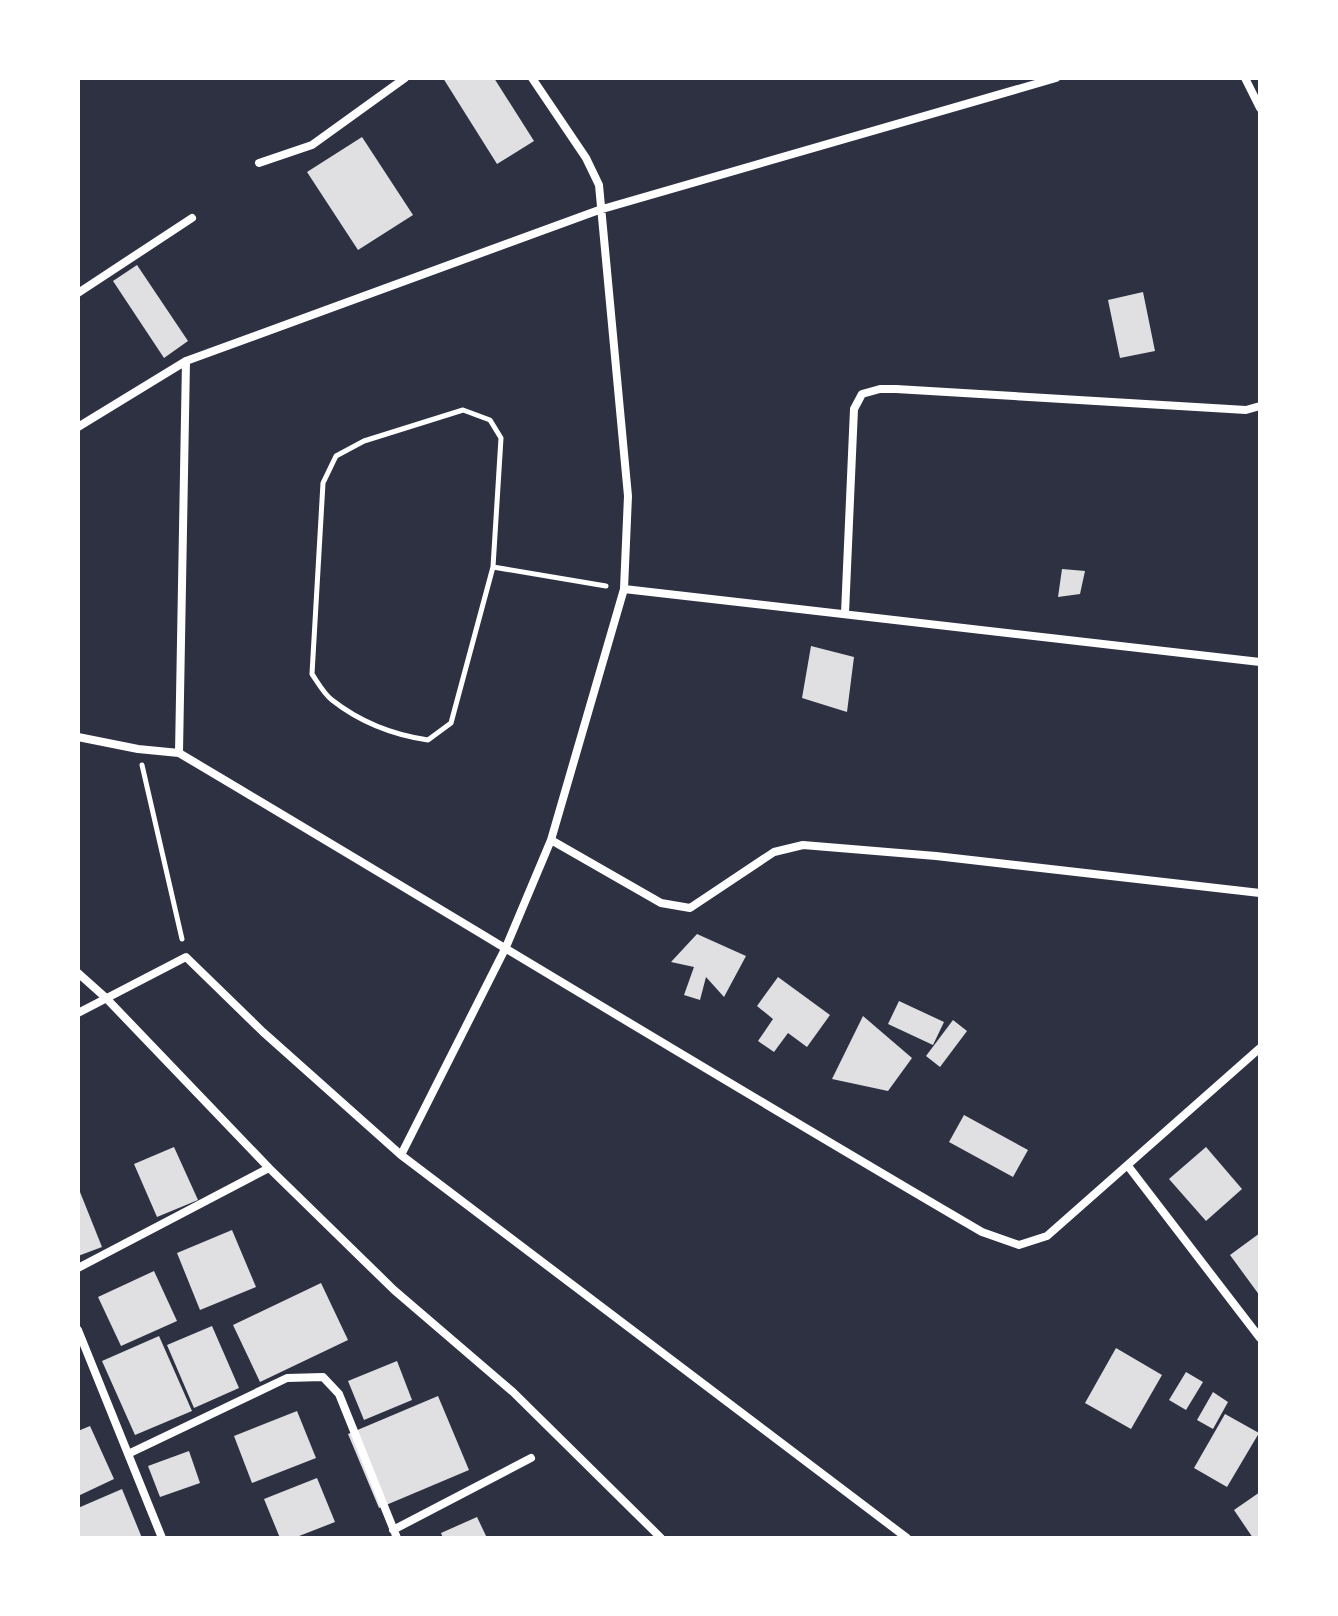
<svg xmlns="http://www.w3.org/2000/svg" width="1338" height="1616" viewBox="0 0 1338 1616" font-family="Karla,sans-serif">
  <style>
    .building { fill: #e0e0e3 }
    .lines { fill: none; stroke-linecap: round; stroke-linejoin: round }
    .path { stroke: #fff; stroke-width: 5 }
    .minor { stroke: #fff; stroke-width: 8 }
  </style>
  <rect width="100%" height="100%" fill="#2d3142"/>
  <path class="building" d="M443 78H494L534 141 497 164Z
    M362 137 413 215 358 250 307 172Z
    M137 265 188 341 164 358 113 281Z
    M1143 292 1155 351 1120 358 1108 300Z
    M1062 569 1085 571 1080 594 1058 597Z
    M811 646 854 657 847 712 802 698Z
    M697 934 746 956 724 997 706 977 700 1000 684 995 694 967 671 962Z
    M778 977 830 1015 807 1047 788 1033 774 1052 758 1041 773 1019 757 1006Z
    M899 1001 944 1022 933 1045 888 1024Z
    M863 1016 912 1058 888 1091 832 1079Z
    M953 1020 967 1031 940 1067 926 1056Z
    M964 1115 1028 1150 1013 1177 949 1142Z
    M174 1147 198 1200 157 1217 134 1164Z
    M1206 1147 1242 1189 1206 1221 1169 1179Z
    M78 1187 102 1247 78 1256Z
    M232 1230 256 1287 200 1310 177 1253Z
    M1260 1233V1296L1230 1255Z
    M154 1271 177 1321 121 1346 98 1297Z
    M321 1283 348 1340 260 1382 233 1325Z
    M212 1326 239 1388 194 1408 167 1345Z
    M159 1336 192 1411 135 1435 102 1361Z
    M1116 1348 1162 1375 1131 1429 1085 1403Z
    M397 1361 412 1400 364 1420 348 1381Z
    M1186 1372 1203 1382 1186 1410 1169 1400Z
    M1213 1392 1228 1402 1213 1429 1197 1420Z
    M438 1396 469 1470 379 1508 348 1434Z
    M297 1411 316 1458 252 1483 234 1436Z
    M1225 1414 1259 1433 1227 1487 1194 1468Z
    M90 1426 114 1479 78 1496V1431Z
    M189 1451 200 1483 160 1497 148 1466Z
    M317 1478 335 1522 294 1538H280L264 1499Z
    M122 1489 142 1538H78V1508Z
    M1260 1492V1538H1253L1234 1510Z
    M477 1517 487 1538H443L441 1533Z"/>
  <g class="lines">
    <path class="path" d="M463 410 490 420 501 438 493 567 451 723 428 740C394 735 360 722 332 700 324 694 318 683 312 674L323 483 336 456 364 441Z
      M493 567 606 586
      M142 765 182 939"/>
    <path class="minor" d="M1245 78 1260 108
      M259 163 312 145 405 78
      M78 293 192 218
      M78 427 186 361 599 210 1056 78
      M624 589 1260 662
      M845 613 854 409 862 394 880 389H896L1246 410 1260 406
      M78 737 138 749 179 753C447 912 713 1075 982 1232L1019 1245 1047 1236 1260 1048
      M179 753 186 361
      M551 840 661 903 690 908 774 852 803 845 936 856 1260 893
      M78 973 106 998 269 1168 394 1290 513 1392 661 1538
      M78 1013 186 957 263 1032 401 1155 907 1538
      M401 1155 506 947 551 840 624 589 628 496 599 185 586 158 532 78
      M1128 1166 1260 1338
      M78 1268 269 1168
      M78 1330 162 1538
      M128 1454 287 1378 323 1377 339 1394 397 1538
      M393 1530 531 1458"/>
  </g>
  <rect width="1338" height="1616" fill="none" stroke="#ffffff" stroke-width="160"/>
</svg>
